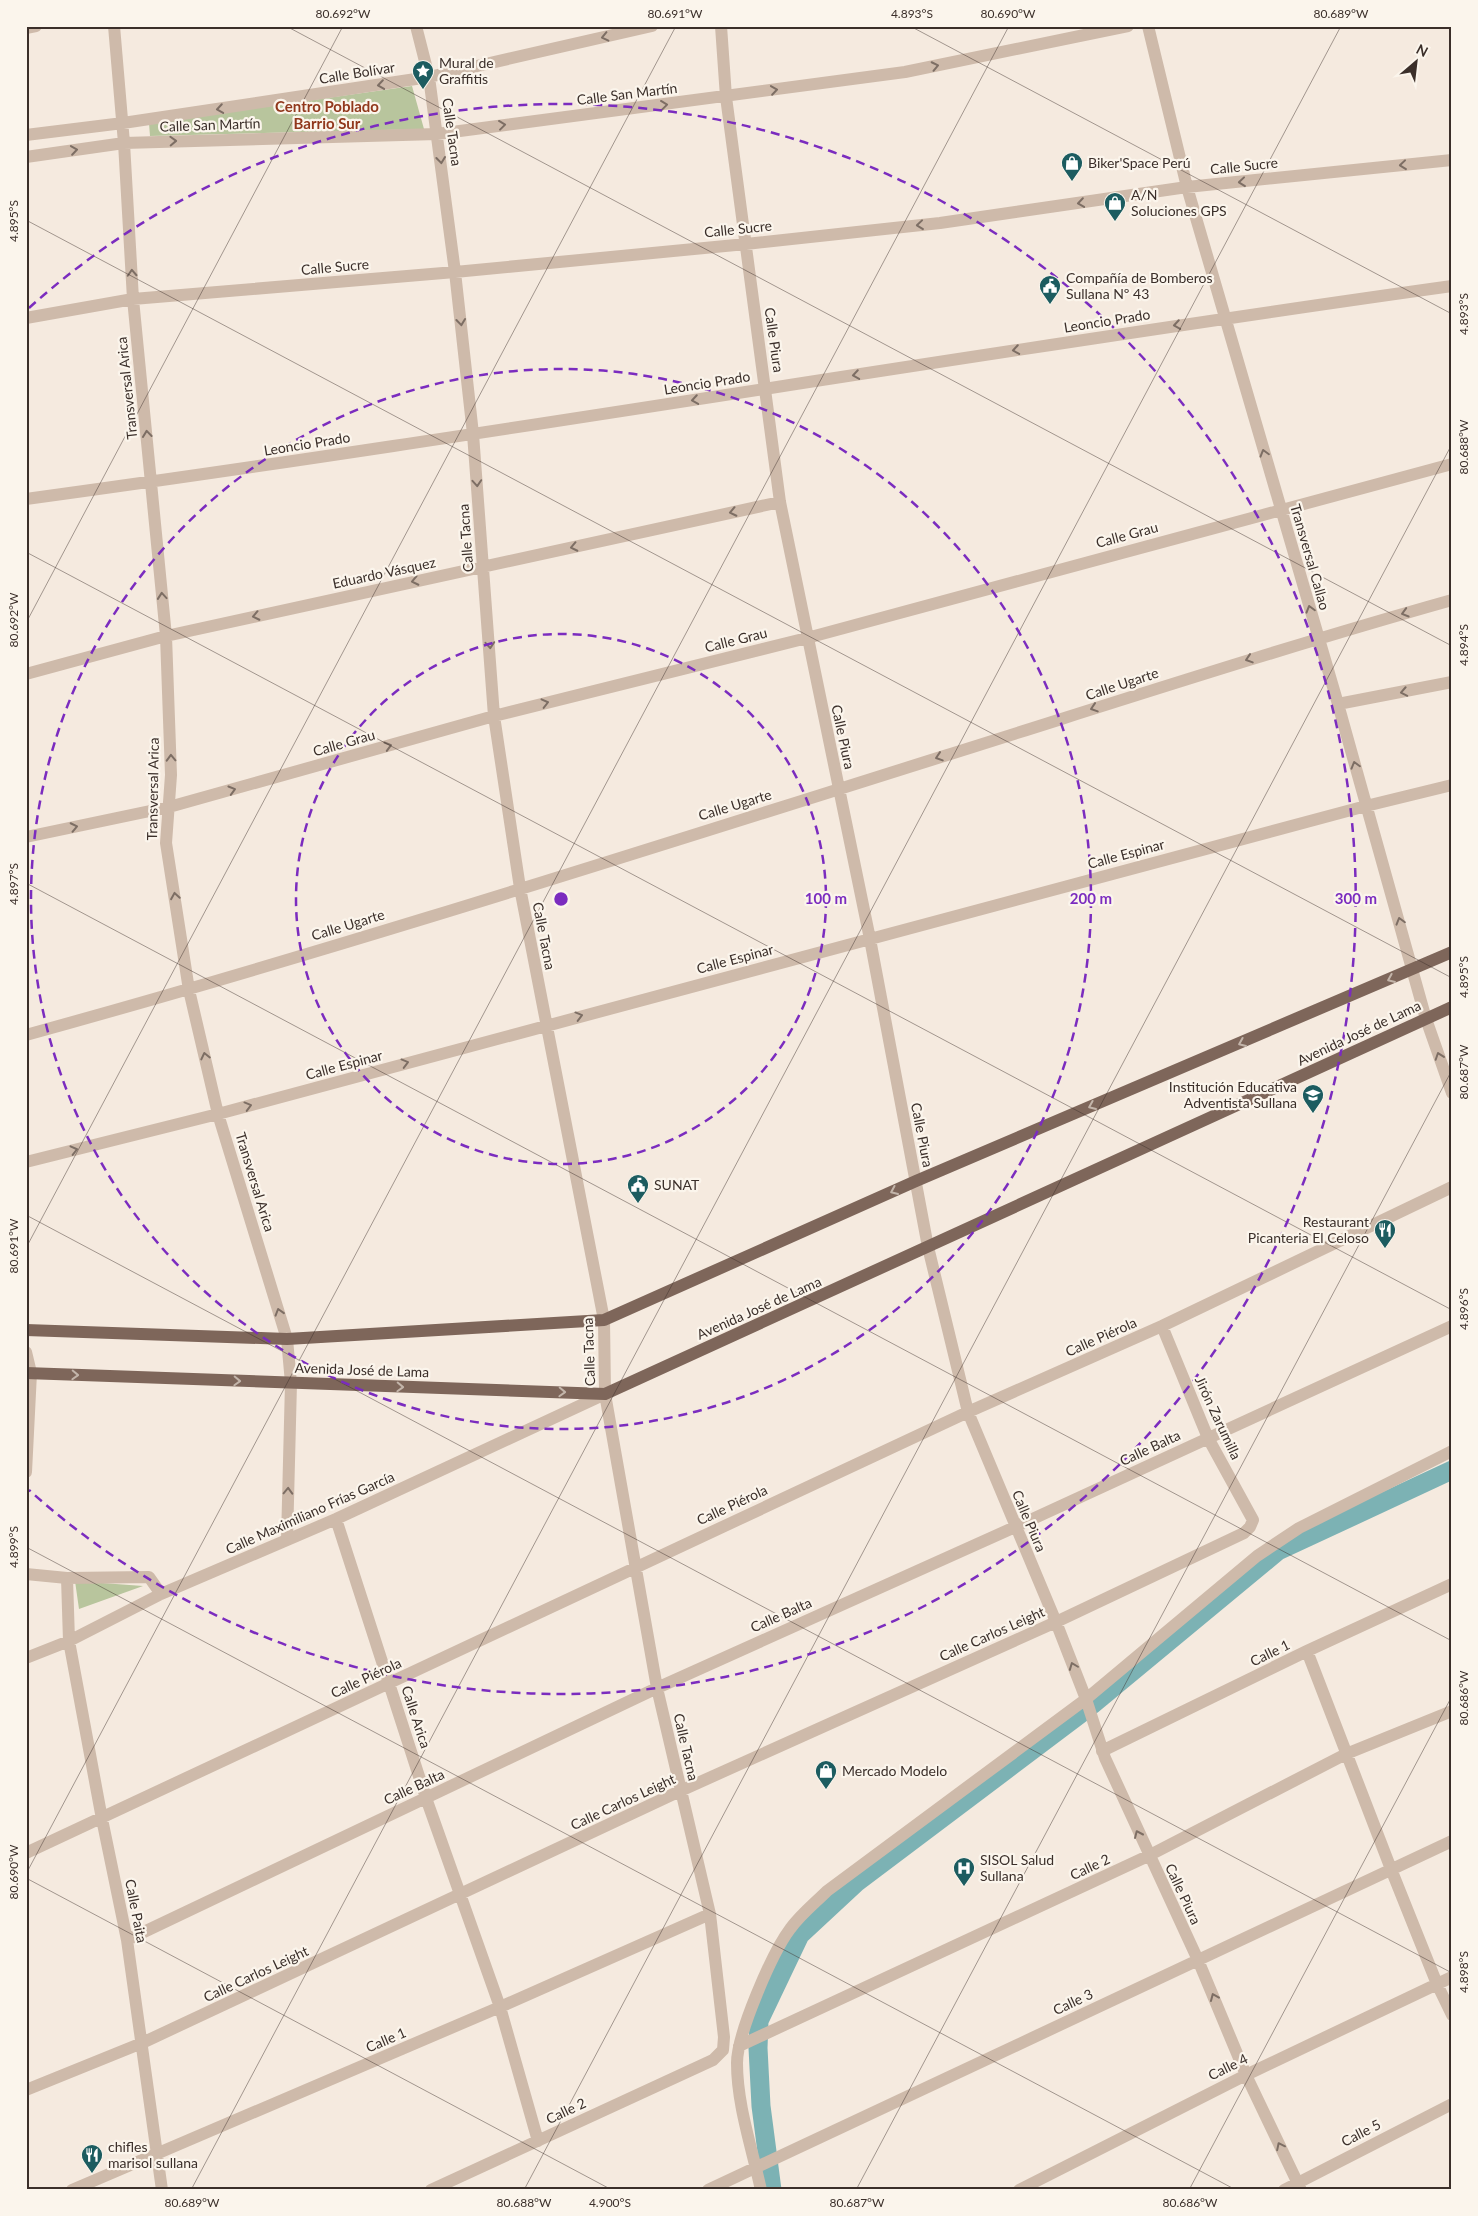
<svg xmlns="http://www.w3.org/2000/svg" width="1478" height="2216" viewBox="0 0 1478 2216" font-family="Lato,sans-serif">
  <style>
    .green { fill: #b8c59d }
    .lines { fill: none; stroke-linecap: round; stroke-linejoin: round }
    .canal { stroke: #7cb2b4; stroke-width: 19 }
    .minor { stroke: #cebaaa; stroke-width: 12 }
    .major { stroke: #7e665a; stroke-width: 12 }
    .oneway { stroke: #7d6e64 }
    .oneway2 { stroke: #c3b5aa }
    .ticks { fill: none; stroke: #3b2f2a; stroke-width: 1; stroke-opacity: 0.45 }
    .ring { fill: none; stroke: #7b2cbf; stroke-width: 2.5; stroke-dasharray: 9 6 }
    .labels { text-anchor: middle; stroke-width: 4.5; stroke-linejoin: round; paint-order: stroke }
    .poi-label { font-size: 14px; fill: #3b2f2a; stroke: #fbf5ec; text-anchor: start }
    .street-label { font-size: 14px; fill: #3b2f2a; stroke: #fbf5ec }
    .neighbourhood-label { font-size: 15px; font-weight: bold; fill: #91381c; stroke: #fbf5ec }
    .centre { fill: #7b2cbf; stroke: #fbf5ec; stroke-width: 2.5 }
    .ring-label { font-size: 15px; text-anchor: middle; font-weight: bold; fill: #7b2cbf; stroke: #fbf5ec; stroke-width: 4.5; stroke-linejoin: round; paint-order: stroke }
    .neatline { fill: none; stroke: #3b2f2a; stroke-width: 2 }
    .ticks-label { font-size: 12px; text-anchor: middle; fill: #3b2f2a }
  </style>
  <rect width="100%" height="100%" fill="#f5eadf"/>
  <path class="green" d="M412 86 424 129 150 136 149 123Z
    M75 1581 143 1586 79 1609Z"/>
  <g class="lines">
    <path class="canal" d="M1092 1705 1278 1551 1452 1470
      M772 2190 761 2106 758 2048 759 2021 800 1935 856 1883 1083 1712"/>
    <path class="minor" d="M114 26 124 143 133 299 166 636 171 775 166 843 189 990 218 1114 287 1339 291 1383 287 1540
      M416 26 429 77 455 272 473 434 494 716 520 888 604 1320 605 1394 657 1688 710 1914 724 2037 723 2050 713 2060 431 2190
      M721 26 726 97 780 502 870 939 928 1247 968 1412 1056 1622 1086 1699 1105 1758 1198 1960 1246 2075 1301 2190
      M1148 26 1187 187 1338 704 1426 1019 1452 1093
      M26 28 36 26
      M26 135 123 123 429 77 652 26
      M26 157 124 143 437 134 905 72 1128 26
      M26 318 133 299 455 272 746 244 940 223 1187 187 1452 160
      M26 499C502 434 976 352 1452 286
      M26 674 166 636 780 502
      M1338 704 1452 682
      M26 837 169 807 494 716 807 638 1452 464
      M26 1035C334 950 639 852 944 756 1113 703 1281 648 1452 600
      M26 1162 218 1114 1366 806 1452 785
      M26 1352 31 1373 26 1472
      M336 1519 426 1798 500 2007 538 2141
      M26 1574 67 1578 149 1577 161 1594
      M67 1578 69 1641 102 1819 127 1940 162 2190
      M1307 1651 1391 1869 1437 1984 1452 2015
      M26 1658 69 1641 161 1594 336 1519 605 1394
      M1102 1751 1307 1651 1452 1584
      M26 1853 968 1412 1162 1326 1452 1187
      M127 1940 657 1688 1015 1527 1452 1326
      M739 2046 1148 1856 1346 1754 1452 1711
      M26 2090 142 2043 680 1791 1056 1622 1244 1533 1250 1527 1253 1520 1208 1438 1162 1326
      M72 2190 500 2007 710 1914
      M708 2190 1452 1841
      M761 2190C752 2148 737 2105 737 2063 737 2034 772 1953 790 1929 800 1915 815 1903 827 1891L1086 1699 1257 1556 1299 1528 1452 1451
      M1019 2190 1246 2075 1452 1977
      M1284 2190 1452 2104"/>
    <path class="major" d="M26 1330 287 1339 604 1320 916 1181 1452 952
      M26 1373 605 1394 1452 1007"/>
  </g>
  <defs><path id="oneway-chevron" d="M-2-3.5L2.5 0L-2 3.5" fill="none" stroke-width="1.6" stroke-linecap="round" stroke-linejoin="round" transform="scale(1.25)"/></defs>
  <g class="oneway">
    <use href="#oneway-chevron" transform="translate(605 37) rotate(167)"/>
    <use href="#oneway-chevron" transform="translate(935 66) rotate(-12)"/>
    <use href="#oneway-chevron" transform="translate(381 85) rotate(172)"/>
    <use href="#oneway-chevron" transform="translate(774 90) rotate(-8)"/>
    <use href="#oneway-chevron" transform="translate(664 105) rotate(-7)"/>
    <use href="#oneway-chevron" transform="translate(220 109) rotate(171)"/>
    <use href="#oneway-chevron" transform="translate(502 125) rotate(-7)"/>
    <use href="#oneway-chevron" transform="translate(173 141) rotate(-2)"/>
    <use href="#oneway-chevron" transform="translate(74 150) rotate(-8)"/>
    <use href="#oneway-chevron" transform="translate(441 160) rotate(83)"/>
    <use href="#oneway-chevron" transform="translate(1403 165) rotate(174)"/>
    <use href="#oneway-chevron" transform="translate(1242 182) rotate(174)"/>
    <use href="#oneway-chevron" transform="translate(1081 203) rotate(172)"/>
    <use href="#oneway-chevron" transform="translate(920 225) rotate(174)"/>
    <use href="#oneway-chevron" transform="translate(132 273) rotate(-93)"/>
    <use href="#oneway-chevron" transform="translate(461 322) rotate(84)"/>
    <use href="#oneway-chevron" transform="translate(1177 325) rotate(171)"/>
    <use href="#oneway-chevron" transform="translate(1016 350) rotate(171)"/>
    <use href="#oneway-chevron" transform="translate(856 375) rotate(171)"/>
    <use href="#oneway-chevron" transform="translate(695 400) rotate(171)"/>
    <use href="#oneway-chevron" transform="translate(147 434) rotate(-96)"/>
    <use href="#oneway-chevron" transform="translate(1264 453) rotate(-106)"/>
    <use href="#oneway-chevron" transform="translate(477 483) rotate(86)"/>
    <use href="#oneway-chevron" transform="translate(733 512) rotate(168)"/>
    <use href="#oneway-chevron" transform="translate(574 547) rotate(168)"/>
    <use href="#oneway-chevron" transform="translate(415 581) rotate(168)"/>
    <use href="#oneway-chevron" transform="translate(162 596) rotate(-95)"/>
    <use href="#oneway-chevron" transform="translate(1310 609) rotate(-106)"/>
    <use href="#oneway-chevron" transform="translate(1405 613) rotate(164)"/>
    <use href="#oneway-chevron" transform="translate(256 616) rotate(168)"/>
    <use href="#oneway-chevron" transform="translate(490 645) rotate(86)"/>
    <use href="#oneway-chevron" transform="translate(1249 659) rotate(162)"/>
    <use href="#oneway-chevron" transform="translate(1404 692) rotate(169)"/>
    <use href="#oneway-chevron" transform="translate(545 703) rotate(-14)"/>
    <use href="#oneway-chevron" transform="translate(1094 708) rotate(162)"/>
    <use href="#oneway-chevron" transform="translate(388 746) rotate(-16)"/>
    <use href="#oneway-chevron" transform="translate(939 757) rotate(162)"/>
    <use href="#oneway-chevron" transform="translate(171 758) rotate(-92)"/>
    <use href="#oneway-chevron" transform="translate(1355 765) rotate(-106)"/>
    <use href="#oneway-chevron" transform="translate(232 790) rotate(-16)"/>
    <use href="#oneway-chevron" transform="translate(74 827) rotate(-12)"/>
    <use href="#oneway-chevron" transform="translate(175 896) rotate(-99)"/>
    <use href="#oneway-chevron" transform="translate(1400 921) rotate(-106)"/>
    <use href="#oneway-chevron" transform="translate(579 1016) rotate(-15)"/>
    <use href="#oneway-chevron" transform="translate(205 1056) rotate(-103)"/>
    <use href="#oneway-chevron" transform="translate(1439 1056) rotate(-109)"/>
    <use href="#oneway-chevron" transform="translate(405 1063) rotate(-15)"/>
    <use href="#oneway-chevron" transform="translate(248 1106) rotate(-15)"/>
    <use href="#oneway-chevron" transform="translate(74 1150) rotate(-14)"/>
    <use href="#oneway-chevron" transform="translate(279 1312) rotate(-107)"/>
    <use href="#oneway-chevron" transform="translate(288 1491) rotate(-88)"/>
    <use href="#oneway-chevron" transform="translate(1073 1666) rotate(-111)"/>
    <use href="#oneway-chevron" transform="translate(1138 1834) rotate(-114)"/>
    <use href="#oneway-chevron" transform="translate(1214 1997) rotate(-113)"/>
    <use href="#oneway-chevron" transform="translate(1280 2146) rotate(-116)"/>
  </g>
  <g class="oneway2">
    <use href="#oneway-chevron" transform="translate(1391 979) rotate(157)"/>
    <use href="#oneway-chevron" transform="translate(1242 1043) rotate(157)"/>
    <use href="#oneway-chevron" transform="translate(1092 1106) rotate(157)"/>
    <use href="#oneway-chevron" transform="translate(894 1191) rotate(156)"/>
    <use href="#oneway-chevron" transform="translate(75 1375) rotate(2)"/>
    <use href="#oneway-chevron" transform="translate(237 1381) rotate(2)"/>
    <use href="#oneway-chevron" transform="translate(400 1387) rotate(2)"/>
    <use href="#oneway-chevron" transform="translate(562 1392) rotate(2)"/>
  </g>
  <path class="ticks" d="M286 26 1452 646M910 26 1452 314M26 220 1452 978M26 552 1452 1310M26 623 343 26M26 883 1452 1641M26 1215 1452 1973M26 1248 676 26M26 1547 1236 2190M26 1874 1009 26M26 1878 612 2190M191 2190 1341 26M524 2190 1452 444M856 2190 1452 1070M1189 2190 1452 1696"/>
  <g class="ring">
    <circle cx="561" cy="899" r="265"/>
    <circle cx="561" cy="899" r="530"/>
    <path d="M29 308A795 795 0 1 1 29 1490"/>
  </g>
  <defs>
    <g id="sight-pin" transform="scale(1.125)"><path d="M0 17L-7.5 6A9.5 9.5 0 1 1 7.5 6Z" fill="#1c5c60" stroke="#fbf5ec"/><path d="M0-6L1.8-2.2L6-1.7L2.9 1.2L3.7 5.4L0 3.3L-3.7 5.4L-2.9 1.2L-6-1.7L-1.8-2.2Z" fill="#fff"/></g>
    <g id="shop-pin" transform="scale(1.125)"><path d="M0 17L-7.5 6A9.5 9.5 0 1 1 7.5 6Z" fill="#1c5c60" stroke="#fbf5ec"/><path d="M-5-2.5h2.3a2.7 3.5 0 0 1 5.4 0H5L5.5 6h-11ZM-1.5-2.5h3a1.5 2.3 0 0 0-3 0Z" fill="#fff"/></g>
    <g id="civic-pin" transform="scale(1.125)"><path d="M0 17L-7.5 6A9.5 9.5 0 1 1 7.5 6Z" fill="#1c5c60" stroke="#fbf5ec"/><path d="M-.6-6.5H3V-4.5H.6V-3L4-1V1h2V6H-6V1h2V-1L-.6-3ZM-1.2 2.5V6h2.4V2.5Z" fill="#fff"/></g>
    <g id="school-pin" transform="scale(1.125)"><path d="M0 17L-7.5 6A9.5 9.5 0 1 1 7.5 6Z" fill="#1c5c60" stroke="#fbf5ec"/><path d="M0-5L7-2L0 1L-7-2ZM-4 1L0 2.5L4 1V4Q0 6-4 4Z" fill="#fff"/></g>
    <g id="restaurant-pin" transform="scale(1.125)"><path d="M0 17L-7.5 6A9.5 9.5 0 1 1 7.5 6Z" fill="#1c5c60" stroke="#fbf5ec"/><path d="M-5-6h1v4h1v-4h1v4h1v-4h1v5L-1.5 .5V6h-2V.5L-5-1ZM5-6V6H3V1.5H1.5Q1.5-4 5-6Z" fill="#fff"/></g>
    <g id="hospital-pin" transform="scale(1.125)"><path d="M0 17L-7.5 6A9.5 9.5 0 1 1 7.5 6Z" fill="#1c5c60" stroke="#fbf5ec"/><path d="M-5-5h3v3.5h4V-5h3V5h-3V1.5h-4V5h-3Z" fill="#fff"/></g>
  </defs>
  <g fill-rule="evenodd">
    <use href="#sight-pin" x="423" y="71"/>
    <use href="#shop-pin" x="1072" y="163"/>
    <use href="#shop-pin" x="1115" y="203"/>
    <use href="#civic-pin" x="1050" y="286"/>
    <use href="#school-pin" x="1313" y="1095"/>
    <use href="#civic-pin" x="638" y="1185"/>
    <use href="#restaurant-pin" x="1385" y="1230"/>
    <use href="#shop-pin" x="826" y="1771"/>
    <use href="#hospital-pin" x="964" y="1868"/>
    <use href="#restaurant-pin" x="92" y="2155"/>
  </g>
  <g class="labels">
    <g class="poi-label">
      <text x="439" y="68">Mural de<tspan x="439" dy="16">Graffitis</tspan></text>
      <text x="1088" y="168">Biker'Space Perú</text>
      <text x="1131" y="200">A/N<tspan x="1131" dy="16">Soluciones GPS</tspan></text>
      <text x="1066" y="283">Compañía de Bomberos<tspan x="1066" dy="16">Sullana Nº 43</tspan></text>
      <text x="1297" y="1092" text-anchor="end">Institución Educativa<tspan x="1297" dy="16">Adventista Sullana</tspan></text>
      <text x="654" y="1190">SUNAT</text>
      <text x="1369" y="1227" text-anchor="end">Restaurant<tspan x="1369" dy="16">Picanteria El Celoso</tspan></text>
      <text x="842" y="1776">Mercado Modelo</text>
      <text x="980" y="1865">SISOL Salud<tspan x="980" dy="16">Sullana</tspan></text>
      <text x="108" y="2152">chifles<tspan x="108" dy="16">marisol sullana</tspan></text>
    </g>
    <g class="street-label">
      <text transform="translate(357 73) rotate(-9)" y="5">Calle Bolívar</text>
      <text transform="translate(627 94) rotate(-7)" y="5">Calle San Martín</text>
      <text transform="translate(210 125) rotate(-2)" y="5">Calle San Martín</text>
      <text transform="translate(452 132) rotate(82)" y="5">Calle Tacna</text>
      <text transform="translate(1244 166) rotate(-6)" y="5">Calle Sucre</text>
      <text transform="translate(738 229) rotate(-6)" y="5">Calle Sucre</text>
      <text transform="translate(335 267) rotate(-5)" y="5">Calle Sucre</text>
      <text transform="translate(1107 321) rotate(-9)" y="5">Leoncio Prado</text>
      <text transform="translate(774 340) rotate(82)" y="5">Calle Piura</text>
      <text transform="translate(707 383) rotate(-9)" y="5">Leoncio Prado</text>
      <text transform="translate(127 388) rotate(-96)" y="5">Transversal Arica</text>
      <text transform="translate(307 444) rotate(-9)" y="5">Leoncio Prado</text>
      <text transform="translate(1127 535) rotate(-15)" y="5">Calle Grau</text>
      <text transform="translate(466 538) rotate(-94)" y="5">Calle Tacna</text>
      <text transform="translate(1310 557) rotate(74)" y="5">Transversal Callao</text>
      <text transform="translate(384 573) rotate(-12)" y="5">Eduardo Vásquez</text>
      <text transform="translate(736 640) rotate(-14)" y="5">Calle Grau</text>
      <text transform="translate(1122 684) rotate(-18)" y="5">Calle Ugarte</text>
      <text transform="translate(843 737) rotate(78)" y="5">Calle Piura</text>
      <text transform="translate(344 743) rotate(-16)" y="5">Calle Grau</text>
      <text transform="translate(153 789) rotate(-89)" y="5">Transversal Arica</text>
      <text transform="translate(735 805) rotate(-17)" y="5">Calle Ugarte</text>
      <text transform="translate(1126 854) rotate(-15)" y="5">Calle Espinar</text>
      <text transform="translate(348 925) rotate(-17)" y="5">Calle Ugarte</text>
      <text transform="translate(544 936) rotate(79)" y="5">Calle Tacna</text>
      <text transform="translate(735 959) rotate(-15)" y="5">Calle Espinar</text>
      <text transform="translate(1359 1033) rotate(-25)" y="5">Avenida José de Lama</text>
      <text transform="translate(344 1065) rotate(-15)" y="5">Calle Espinar</text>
      <text transform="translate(922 1135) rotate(79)" y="5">Calle Piura</text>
      <text transform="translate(255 1182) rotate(73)" y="5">Transversal Arica</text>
      <text transform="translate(759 1308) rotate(-24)" y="5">Avenida José de Lama</text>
      <text transform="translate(1101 1337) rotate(-24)" y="5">Calle Piérola</text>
      <text transform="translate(589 1352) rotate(-92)" y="5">Calle Tacna</text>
      <text transform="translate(362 1370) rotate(2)" y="5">Avenida José de Lama</text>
      <text transform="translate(1218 1418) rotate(65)" y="5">Jirón Zarumilla</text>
      <text transform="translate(1150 1448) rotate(-25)" y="5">Calle Balta</text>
      <text transform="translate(732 1505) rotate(-25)" y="5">Calle Piérola</text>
      <text transform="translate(310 1513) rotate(-24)" y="5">Calle Maximiliano Frías García</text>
      <text transform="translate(1029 1521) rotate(67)" y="5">Calle Piura</text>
      <text transform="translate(781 1615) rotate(-24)" y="5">Calle Balta</text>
      <text transform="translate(992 1634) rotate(-24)" y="5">Calle Carlos Leight</text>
      <text transform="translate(1270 1653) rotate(-26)" y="5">Calle 1</text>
      <text transform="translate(366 1678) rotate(-25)" y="5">Calle Piérola</text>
      <text transform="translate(416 1717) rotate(72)" y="5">Calle Arica</text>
      <text transform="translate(686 1747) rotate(77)" y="5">Calle Tacna</text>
      <text transform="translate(414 1787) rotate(-25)" y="5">Calle Balta</text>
      <text transform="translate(623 1802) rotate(-25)" y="5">Calle Carlos Leight</text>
      <text transform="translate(1090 1867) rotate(-25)" y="5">Calle 2</text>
      <text transform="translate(1183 1894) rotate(65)" y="5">Calle Piura</text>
      <text transform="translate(136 1911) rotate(79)" y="5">Calle Paita</text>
      <text transform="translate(256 1974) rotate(-25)" y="5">Calle Carlos Leight</text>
      <text transform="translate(1073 2002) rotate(-25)" y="5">Calle 3</text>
      <text transform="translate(386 2040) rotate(-23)" y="5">Calle 1</text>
      <text transform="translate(1228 2067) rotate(-26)" y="5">Calle 4</text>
      <text transform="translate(566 2111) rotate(-25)" y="5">Calle 2</text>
      <text transform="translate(1361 2133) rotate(-27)" y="5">Calle 5</text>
    </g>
    <g class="neighbourhood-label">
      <text x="327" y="112">Centro Poblado<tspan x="327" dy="17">Barrio Sur</tspan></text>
    </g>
  </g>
  <circle cx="561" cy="899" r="8" class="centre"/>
  <g class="ring-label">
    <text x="826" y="904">100 m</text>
    <text x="1091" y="904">200 m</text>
    <text x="1356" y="904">300 m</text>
  </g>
  <rect width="1478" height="2216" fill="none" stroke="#fbf5ec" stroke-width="55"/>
  <g transform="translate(1416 62) rotate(28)" stroke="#fbf5ec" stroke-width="4" paint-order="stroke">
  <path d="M0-4L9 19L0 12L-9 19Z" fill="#3b2f2a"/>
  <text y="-8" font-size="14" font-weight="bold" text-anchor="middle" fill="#3b2f2a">N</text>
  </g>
  <rect x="28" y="28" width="1422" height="2160" class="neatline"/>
  <g class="ticks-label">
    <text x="343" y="18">80.692°W</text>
    <text x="675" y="18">80.691°W</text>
    <text x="912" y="18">4.893°S</text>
    <text x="1008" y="18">80.690°W</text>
    <text x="1341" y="18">80.689°W</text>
    <text transform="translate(14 221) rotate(-90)" y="4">4.895°S</text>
    <text transform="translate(1464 314) rotate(-90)" y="4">4.893°S</text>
    <text transform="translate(1464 447) rotate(-90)" y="4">80.688°W</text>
    <text transform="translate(14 620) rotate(-90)" y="4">80.692°W</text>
    <text transform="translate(1464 645) rotate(-90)" y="4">4.894°S</text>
    <text transform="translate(14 884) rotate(-90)" y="4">4.897°S</text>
    <text transform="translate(1464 977) rotate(-90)" y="4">4.895°S</text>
    <text transform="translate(1464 1072) rotate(-90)" y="4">80.687°W</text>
    <text transform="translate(14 1246) rotate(-90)" y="4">80.691°W</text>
    <text transform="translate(1464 1309) rotate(-90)" y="4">4.896°S</text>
    <text transform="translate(14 1547) rotate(-90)" y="4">4.899°S</text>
    <text transform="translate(1464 1698) rotate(-90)" y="4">80.686°W</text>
    <text transform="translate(14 1872) rotate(-90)" y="4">80.690°W</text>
    <text transform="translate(1464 1972) rotate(-90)" y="4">4.898°S</text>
    <text x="192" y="2207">80.689°W</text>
    <text x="524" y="2207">80.688°W</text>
    <text x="610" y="2207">4.900°S</text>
    <text x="857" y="2207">80.687°W</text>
    <text x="1190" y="2207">80.686°W</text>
  </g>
</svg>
